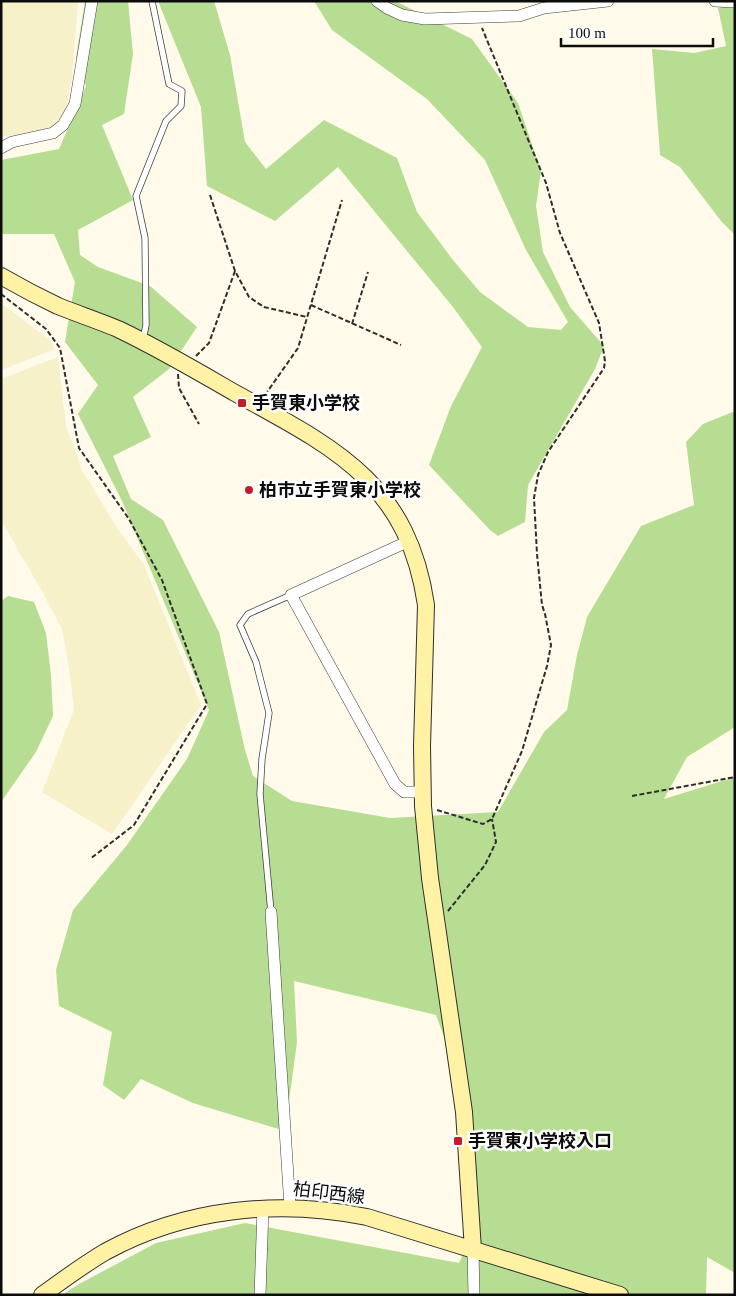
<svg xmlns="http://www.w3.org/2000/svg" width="736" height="1296" viewBox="0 0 736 1296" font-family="'Times New Roman','Noto Sans JP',serif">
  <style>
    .farmland { fill: #f6f1c9 }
    .forest { fill: #b6dd91 }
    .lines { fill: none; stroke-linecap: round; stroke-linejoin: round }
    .lane-casing { stroke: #3f3f3f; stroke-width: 7 }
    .street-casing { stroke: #3f3f3f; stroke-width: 12 }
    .secondary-casing { stroke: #2e2e2e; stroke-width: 18 }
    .path { stroke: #2e2e2e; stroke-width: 2; stroke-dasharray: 5 2.5; stroke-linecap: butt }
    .lane { stroke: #fff; stroke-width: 5.5 }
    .street { stroke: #fff; stroke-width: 11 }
    .secondary { stroke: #fff2a5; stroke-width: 16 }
    .poi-dot { fill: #c21d2b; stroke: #fff; stroke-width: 2 }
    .labels { text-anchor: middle; stroke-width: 5; stroke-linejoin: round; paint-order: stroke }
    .poi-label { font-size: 18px; font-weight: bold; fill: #0c0c0c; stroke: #fff; text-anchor: start }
    .street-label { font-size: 18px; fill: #0c0c0c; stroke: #fff }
  </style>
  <rect width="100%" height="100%" fill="#fffaea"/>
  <path class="farmland" d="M1 1H78L72 78 65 114 47 130 1 137Z
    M1 303 51 341 55 349 1 370Z
    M58 357 66 426 82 470 117 528 144 565 201 705 112 834 42 792 74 710 70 675 62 629 43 593 1 520V379Z"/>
  <path class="forest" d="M85 1H128L133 54 124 114 102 125 133 200 78 230 80 255 98 267 150 286 197 327 169 369 133 397 151 437 113 456 131 499 163 520 219 632 245 750 253 776 292 801 390 818 498 812 544 732 567 710 577 655 587 617 641 526 694 505 686 442 703 424 735 411V727L687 757 664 799 735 777V1273L707 1257 706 1295H62L79 1284 156 1243 245 1223 459 1263 476 1225V1168L462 1086 436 1015 294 981 297 1042 285 1131 193 1103 141 1079 124 1100 103 1085 112 1032 59 1006 56 970 73 910 127 845 187 759 209 710 122 501 78 414 98 385 65 342 75 282 54 234H1V160L59 149 86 86 76 57Z
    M158 1H214L230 55 245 142 266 169 324 120 397 158 417 212 453 260 480 292 528 327 561 330 568 322 526 250 485 160 427 99 332 30 314 1H395L472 39 518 103 541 171 536 206 543 252 570 307 604 346 595 369 528 485 525 522 498 536 490 530 429 465 451 406 482 347 453 307 338 167 275 221 207 186 201 107Z
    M735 4V235L721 221 680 167 660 155 652 49 694 53 726 46 718 8Z
    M8 596 34 602 46 633 51 675 53 716 36 752 1 802V601Z"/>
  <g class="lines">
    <g class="lane-casing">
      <path id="lane" d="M143 340 146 325 145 238 136 196 166 121 181 106 182 91 169 84 152 1
        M271 912 260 794 262 759 269 713 256 662 240 625 248 614 291 595"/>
    </g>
    <g class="street-casing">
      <path id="street" d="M377 1 387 8 402 15 425 19 519 16 544 8 608 1
        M715 1 735 2
        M1 148 12 142 53 133 63 125 75 104 92 1
        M409 541 291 595 395 784 404 792H422
        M271 912 290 1207
        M473 1250 474 1295
        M260 1295 263 1208"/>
    </g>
    <g class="secondary-casing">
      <path id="secondary" d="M1 276C20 287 39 297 58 306 78 314 99 321 118 329 158 348 197 371 235 393 333 447 408 482 426 605L422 746 423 806 430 878 464 1112 473 1250
        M42 1295C63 1280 83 1265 105 1252 185 1208 279 1199 367 1217L620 1295"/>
    </g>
    <path class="path" d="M210 195 235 271 249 297 264 307 307 317
      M1 294 46 329 60 348 79 448 129 519 162 580 207 704 134 825 90 859
      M311 305 401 345
      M352 324 368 272
      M196 356 209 343 235 271
      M178 374 179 388 199 424
      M265 395 298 348 342 200
      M632 796 735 777
      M437 810 483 824 492 819 522 751 547 666 551 645 545 614 542 605 537 554 534 498 538 475 548 452 604 368 605 361 599 323 560 233 546 183 482 28
      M448 911 485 865 496 842 492 819"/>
    <use href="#lane" class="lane"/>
    <use href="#street" class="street"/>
    <use href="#secondary" class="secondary"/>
  </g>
  <g class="poi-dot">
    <rect x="237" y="398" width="10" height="10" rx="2.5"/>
    <circle cx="249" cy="490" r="5"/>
    <rect x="453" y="1136" width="10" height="10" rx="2.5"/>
  </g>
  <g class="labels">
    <g class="poi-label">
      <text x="252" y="409">手賀東小学校</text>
      <text x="259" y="496">柏市立手賀東小学校</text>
      <text x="468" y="1147">手賀東小学校入口</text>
    </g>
    <g class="street-label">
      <text transform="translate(329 1193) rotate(7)" y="6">柏印西線</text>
    </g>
  </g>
  <rect width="736" height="1296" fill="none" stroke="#0c0c0c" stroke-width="5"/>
  <path d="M561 38v8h152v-8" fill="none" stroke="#0c0c0c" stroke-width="2.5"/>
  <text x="568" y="38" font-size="15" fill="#0c0c0c" stroke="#ffffff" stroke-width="4" paint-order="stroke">100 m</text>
</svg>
